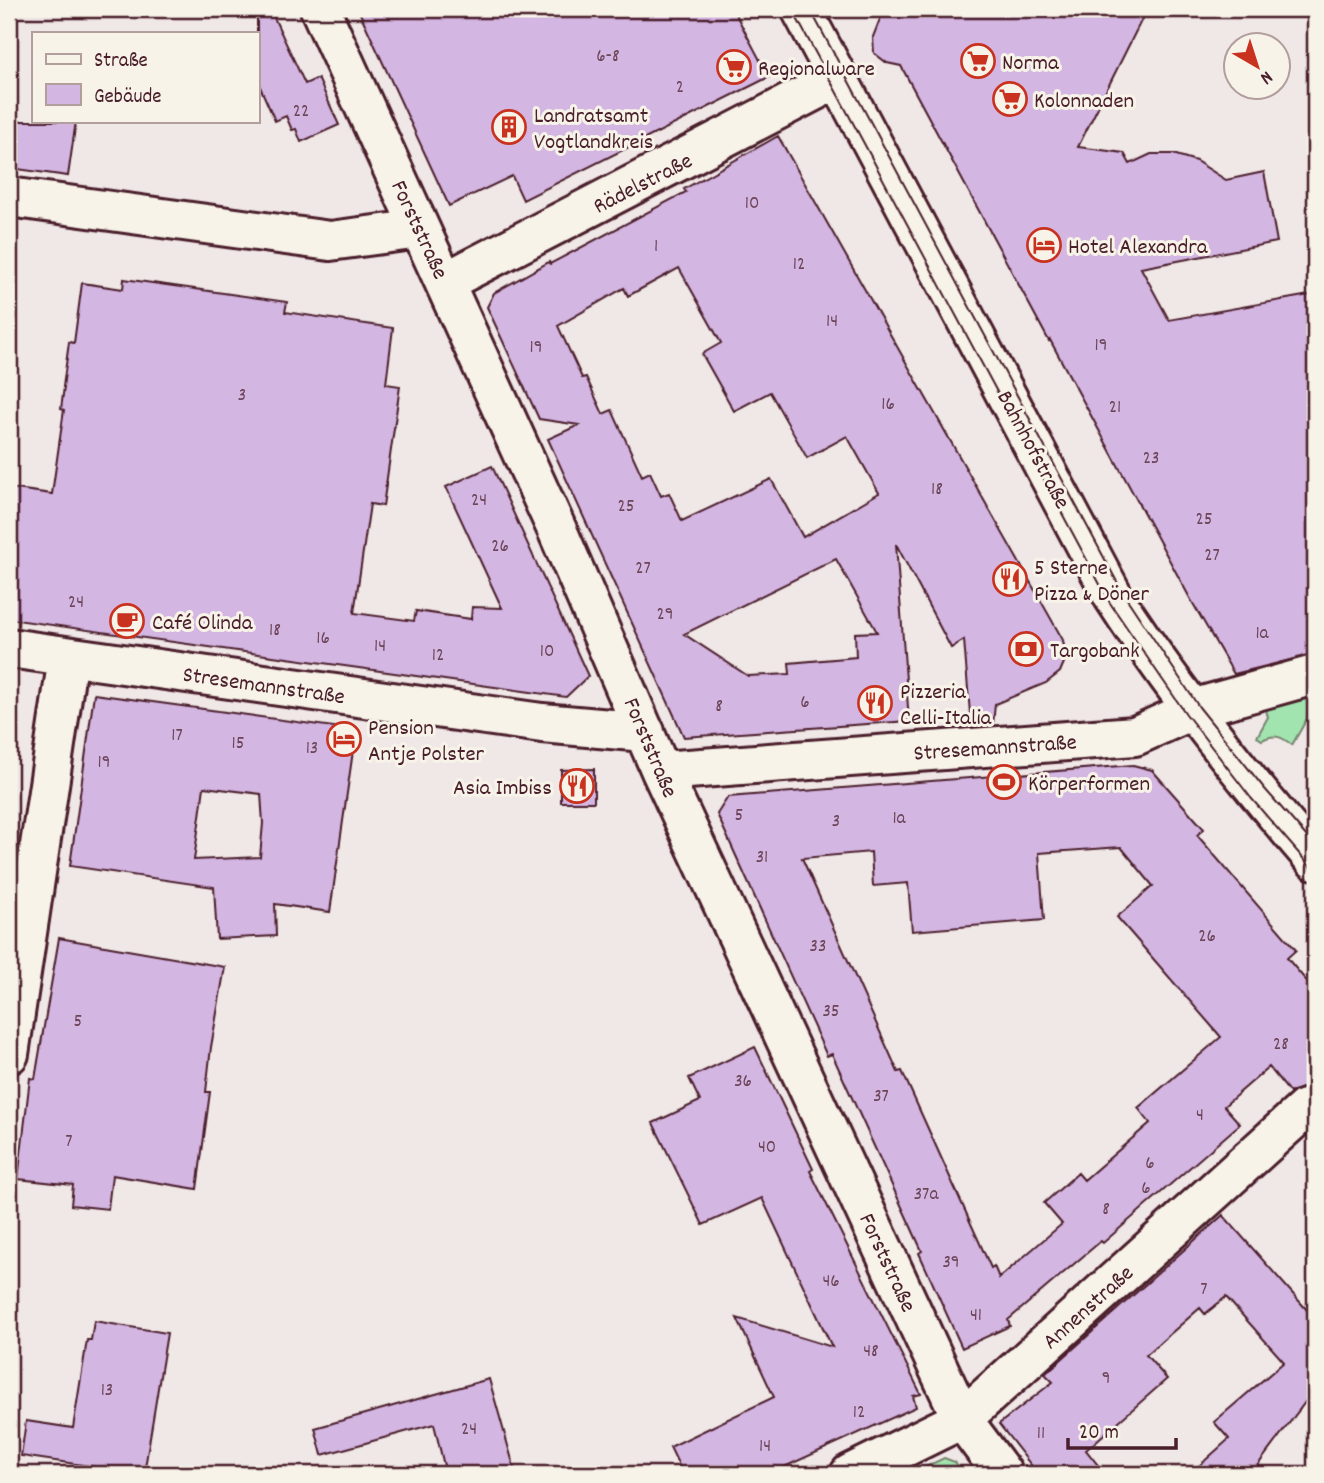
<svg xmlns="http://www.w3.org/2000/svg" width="1324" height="1483" viewBox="0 0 1324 1483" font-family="Dekko,sans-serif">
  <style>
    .green { fill: #a2e4af; stroke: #76826d; stroke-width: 2 }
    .building { fill: #d4b6e3; stroke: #4a1f2b; stroke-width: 2; fill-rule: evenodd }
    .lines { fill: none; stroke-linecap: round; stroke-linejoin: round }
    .street-casing { stroke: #4a1f2b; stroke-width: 44 }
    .street { stroke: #f7f3e8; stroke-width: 38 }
    .tram { stroke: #4a1f2b; stroke-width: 2 }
    .labels { text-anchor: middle; stroke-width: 6; stroke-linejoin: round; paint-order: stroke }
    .number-label { font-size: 19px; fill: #6c4559 }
    .poi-label { font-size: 23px; fill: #4a1f2b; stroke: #f7f3e8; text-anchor: start }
    .street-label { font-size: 23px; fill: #4a1f2b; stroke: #f7f3e8 }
  </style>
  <rect width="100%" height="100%" fill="#f0e7e7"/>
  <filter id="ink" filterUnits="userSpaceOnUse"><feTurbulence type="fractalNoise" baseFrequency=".0143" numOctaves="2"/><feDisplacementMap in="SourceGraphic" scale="14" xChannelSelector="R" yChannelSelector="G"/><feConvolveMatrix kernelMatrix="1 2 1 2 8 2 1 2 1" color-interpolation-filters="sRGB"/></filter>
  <g filter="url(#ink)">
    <path class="green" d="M1311 688 1308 717 1292 745C1282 737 1275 733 1262 740L1257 737 1268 717 1266 710 1270 694Z
      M944 1458 955 1462 964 1474H918L917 1471Z"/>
    <path class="building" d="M257 9H270L305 84 318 78 339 125 301 142 296 129 292 130 286 116 275 121 257 80Z
      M358 9H733L769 77 523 200 512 176 449 206Z
      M884 9H1147L1078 147 1124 153 1130 164 1151 154H1173L1196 161 1226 180 1264 172 1277 242 1141 268 1169 320 1315 294V654L1234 674 1191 600 1050 340 1049 341 901 66 887 63 874 53 873 37Z
      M17 121H76L68 176 10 168Z
      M778 136 1063 640 1066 658 1060 672 1046 683 995 704 993 725 971 726 964 640 951 648 896 544 909 721 684 737 548 439 579 425 539 419 487 307 494 293 549 262 550 264 686 192 684 189ZM679 268 721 343 702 354 734 411 770 392 807 458 847 436 879 493 803 537 771 479 682 521 669 493 661 496 650 472 642 476 612 410 603 414 586 377 582 378 558 326 624 288 628 296ZM836 559 877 632 855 633 856 657 789 663 790 674 748 676 684 634Z
      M124 279 287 302 285 312 393 328 386 384 400 386 383 506 370 504 354 613 414 621 416 611 471 619 472 607 502 608 446 487 492 466 588 676 566 697 9 619V488L52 494 64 410 61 409 64 387H63L69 342 74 343 82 283 123 289Z
      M94 694 356 730 330 912 275 904 276 936 217 939 214 887 70 866ZM204 787 261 794 263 823 260 857 194 860Z
      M1133 765 1152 770 1204 829 1197 835 1296 950 1287 958 1315 991V1090L1301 1088 1290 1093 1269 1067 1224 1106 1240 1124 1103 1243 1101 1241 1008 1320 1010 1326 962 1348 919 1253 922 1251 832 1054 827 1056 717 814 728 797ZM1121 847 1153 886 1117 917 1221 1037 1138 1108 1150 1123 1084 1180 1078 1173 1044 1203 1062 1224 999 1278 994 1266 991 1268 902 1071 898 1072 802 858 871 852 873 886 908 883 912 931 1044 920 1039 853Z
      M594 769V802H561V770Z
      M59 938 225 967 211 1047 206 1092H210L197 1189 112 1175 108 1209 71 1205 73 1185 18 1179 30 1078 35 1079Z
      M755 1047 813 1169 810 1171 921 1394 913 1396 916 1407 769 1474H683L670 1447 774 1397 737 1318 832 1347 762 1198 703 1225 653 1123 700 1101 689 1078Z
      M1223 1215 1315 1319V1397L1312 1393 1251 1474H1190L1229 1439 1214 1422 1284 1362 1226 1297 1205 1314 1200 1308 1146 1355 1167 1379 1086 1450 1105 1474H1038L999 1424 1053 1382 1045 1374Z
      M94 1321 167 1333 144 1474 21 1456 26 1421 73 1428 87 1340H91Z
      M489 1379 516 1474H446L434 1424 322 1455 315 1428Z"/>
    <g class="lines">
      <g class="street-casing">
        <path id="street" d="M320 9 558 532 661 771 962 1419 1003 1474
          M801 9 1113 596C1173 689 1243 777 1315 860
          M9 197 330 241 420 229
          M445 282 837 79
          M9 648 542 723 645 732
          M661 771 1135 736 1199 707 1314 675 1315 679
          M9 1054 68 657
          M850 1474 962 1419 1305 1109"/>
      </g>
      <use href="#street" class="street"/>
      <path class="tram" d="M792 9 1110 603 1186 714 1251 798 1315 872
        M810 9 1123 593 1199 707 1264 788 1315 846"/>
    </g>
  </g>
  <defs>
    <g id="supermarket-ring" transform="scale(1.75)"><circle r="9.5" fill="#f7f3e8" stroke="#c8321e" stroke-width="1.5"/><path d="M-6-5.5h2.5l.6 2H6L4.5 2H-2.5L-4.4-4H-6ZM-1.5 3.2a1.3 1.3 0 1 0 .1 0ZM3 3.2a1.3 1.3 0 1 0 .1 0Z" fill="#c8321e"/></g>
    <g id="building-ring" transform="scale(1.75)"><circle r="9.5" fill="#f7f3e8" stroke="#c8321e" stroke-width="1.5"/><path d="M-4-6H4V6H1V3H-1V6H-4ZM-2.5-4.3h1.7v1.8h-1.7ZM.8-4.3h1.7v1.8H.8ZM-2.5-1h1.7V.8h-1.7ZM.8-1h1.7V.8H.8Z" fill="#c8321e"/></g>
    <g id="hotel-ring" transform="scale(1.75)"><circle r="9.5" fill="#f7f3e8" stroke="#c8321e" stroke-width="1.5"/><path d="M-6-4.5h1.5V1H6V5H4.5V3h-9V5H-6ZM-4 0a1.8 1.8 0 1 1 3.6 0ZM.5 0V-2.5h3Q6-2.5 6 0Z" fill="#c8321e"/></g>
    <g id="restaurant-ring" transform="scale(1.75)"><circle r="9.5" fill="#f7f3e8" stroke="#c8321e" stroke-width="1.5"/><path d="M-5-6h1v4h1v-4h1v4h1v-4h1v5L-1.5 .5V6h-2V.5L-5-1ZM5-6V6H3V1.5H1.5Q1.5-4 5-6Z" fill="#c8321e"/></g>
    <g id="cafe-ring" transform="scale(1.75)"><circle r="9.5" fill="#f7f3e8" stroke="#c8321e" stroke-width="1.5"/><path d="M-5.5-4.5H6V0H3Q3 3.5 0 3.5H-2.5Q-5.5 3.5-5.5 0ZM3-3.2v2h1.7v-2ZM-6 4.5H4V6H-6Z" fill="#c8321e"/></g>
    <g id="bank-ring" transform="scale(1.75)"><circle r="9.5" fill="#f7f3e8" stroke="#c8321e" stroke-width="1.5"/><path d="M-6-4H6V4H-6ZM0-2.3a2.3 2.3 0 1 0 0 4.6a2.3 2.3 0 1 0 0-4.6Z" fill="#c8321e"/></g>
    <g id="stadium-ring" transform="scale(1.75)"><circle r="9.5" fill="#f7f3e8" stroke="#c8321e" stroke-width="1.5"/><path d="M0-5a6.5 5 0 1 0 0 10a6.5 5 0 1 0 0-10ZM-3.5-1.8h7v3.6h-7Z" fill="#c8321e"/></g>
  </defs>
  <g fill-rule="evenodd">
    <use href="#supermarket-ring" x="978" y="61"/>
    <use href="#supermarket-ring" x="734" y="67"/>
    <use href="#supermarket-ring" x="1010" y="99"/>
    <use href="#building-ring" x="509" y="127"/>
    <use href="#hotel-ring" x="1044" y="245"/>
    <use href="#restaurant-ring" x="1010" y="579"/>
    <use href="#cafe-ring" x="127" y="621"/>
    <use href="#bank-ring" x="1026" y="649"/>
    <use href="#restaurant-ring" x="875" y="703"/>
    <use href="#hotel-ring" x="344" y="739"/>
    <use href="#stadium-ring" x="1004" y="782"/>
    <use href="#restaurant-ring" x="577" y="786"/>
  </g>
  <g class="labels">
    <g class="number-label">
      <text x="608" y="61">6-8</text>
      <text x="680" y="92">2</text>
      <text x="301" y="116">22</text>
      <text x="752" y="208">10</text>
      <text x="656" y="251">1</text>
      <text x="799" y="269">12</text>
      <text x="832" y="326">14</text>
      <text x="1101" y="350">19</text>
      <text x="536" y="352">19</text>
      <text x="242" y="400">3</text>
      <text x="888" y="409">16</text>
      <text x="1115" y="412">21</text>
      <text x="1151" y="463">23</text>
      <text x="937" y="494">18</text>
      <text x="479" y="505">24</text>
      <text x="626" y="511">25</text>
      <text x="1204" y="524">25</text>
      <text x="500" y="551">26</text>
      <text x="1212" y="560">27</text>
      <text x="643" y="573">27</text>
      <text x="76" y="607">24</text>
      <text x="665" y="619">29</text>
      <text x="275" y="635">18</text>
      <text x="1262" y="638">1a</text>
      <text x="323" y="643">16</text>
      <text x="380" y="651">14</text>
      <text x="547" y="656">10</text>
      <text x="438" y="660">12</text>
      <text x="805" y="707">6</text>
      <text x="719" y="711">8</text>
      <text x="177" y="740">17</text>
      <text x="238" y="748">15</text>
      <text x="312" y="753">13</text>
      <text x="104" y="767">19</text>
      <text x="739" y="820">5</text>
      <text x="899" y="823">1a</text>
      <text x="836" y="826">3</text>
      <text x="762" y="862">31</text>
      <text x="1207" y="941">26</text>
      <text x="818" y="951">33</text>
      <text x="831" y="1016">35</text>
      <text x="78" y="1026">5</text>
      <text x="1281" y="1049">28</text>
      <text x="743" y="1086">36</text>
      <text x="881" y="1101">37</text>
      <text x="1200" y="1120">4</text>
      <text x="69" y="1146">7</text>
      <text x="767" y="1152">40</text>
      <text x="1150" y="1168">6</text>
      <text x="1146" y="1193">6</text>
      <text x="926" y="1199">37a</text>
      <text x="1106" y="1214">8</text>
      <text x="951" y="1267">39</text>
      <text x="831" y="1286">46</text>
      <text x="1204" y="1294">7</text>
      <text x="976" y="1320">41</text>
      <text x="871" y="1356">48</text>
      <text x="1106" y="1383">9</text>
      <text x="107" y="1395">13</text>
      <text x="859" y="1417">12</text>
      <text x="469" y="1434">24</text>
      <text x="1041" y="1438">11</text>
      <text x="765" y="1451">14</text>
    </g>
    <g class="poi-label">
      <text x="1002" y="69">Norma</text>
      <text x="758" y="75">Regionalware</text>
      <text x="1034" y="107">Kolonnaden</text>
      <text x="534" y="122">Landratsamt<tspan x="534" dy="26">Vogtlandkreis</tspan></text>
      <text x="1068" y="253">Hotel Alexandra</text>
      <text x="1034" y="574">5 Sterne<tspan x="1034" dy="26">Pizza &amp; Döner</tspan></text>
      <text x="152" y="629">Café Olinda</text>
      <text x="1050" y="657">Targobank</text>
      <text x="900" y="698">Pizzeria<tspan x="900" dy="26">Celli-Italia</tspan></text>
      <text x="368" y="734">Pension<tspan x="368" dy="26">Antje Polster</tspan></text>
      <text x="1028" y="790">Körperformen</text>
      <text x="552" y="794" text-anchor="end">Asia Imbiss</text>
    </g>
    <g class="street-label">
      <text transform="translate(642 182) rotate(-27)" y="8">Rädelstraße</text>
      <text transform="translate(421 229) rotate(65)" y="8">Forststraße</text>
      <text transform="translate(1035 449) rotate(62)" y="8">Bahnhofstraße</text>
      <text transform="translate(264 684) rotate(8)" y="8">Stresemannstraße</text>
      <text transform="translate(995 746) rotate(-4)" y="8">Stresemannstraße</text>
      <text transform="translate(652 747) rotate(67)" y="8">Forststraße</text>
      <text transform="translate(889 1262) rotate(65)" y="8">Forststraße</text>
      <text transform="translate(1087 1306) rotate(-42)" y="8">Annenstraße</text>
    </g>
  </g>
  <rect width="1324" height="1483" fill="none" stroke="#f7f3e8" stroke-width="35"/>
  <rect x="18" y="18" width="1289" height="1448" fill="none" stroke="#4a1f2b" stroke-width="2.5" filter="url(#ink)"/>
  <rect x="32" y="32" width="228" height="91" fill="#f7f3e8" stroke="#b29e9c" stroke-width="2"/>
  <rect x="46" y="54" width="35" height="10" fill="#f7f3e8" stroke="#b29e9c" stroke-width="2"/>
  <text x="94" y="66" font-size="21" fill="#4a1f2b">Straße</text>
  <rect x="46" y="84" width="35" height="21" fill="#d4b6e3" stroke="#b29e9c" stroke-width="2"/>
  <text x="94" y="102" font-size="21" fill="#4a1f2b">Gebäude</text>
  <g transform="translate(1257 66) rotate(141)"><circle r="33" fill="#f7f3e8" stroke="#b29e9c" stroke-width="2"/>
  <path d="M0-5L12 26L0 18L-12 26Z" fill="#c8321e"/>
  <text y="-10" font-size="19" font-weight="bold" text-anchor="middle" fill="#4a1f2b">N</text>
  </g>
  <path d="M1068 1438v10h108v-10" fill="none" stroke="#4a1f2b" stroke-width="3.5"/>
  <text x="1079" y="1438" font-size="21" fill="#4a1f2b" stroke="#f7f3e8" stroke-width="5" paint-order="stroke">20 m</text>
</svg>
